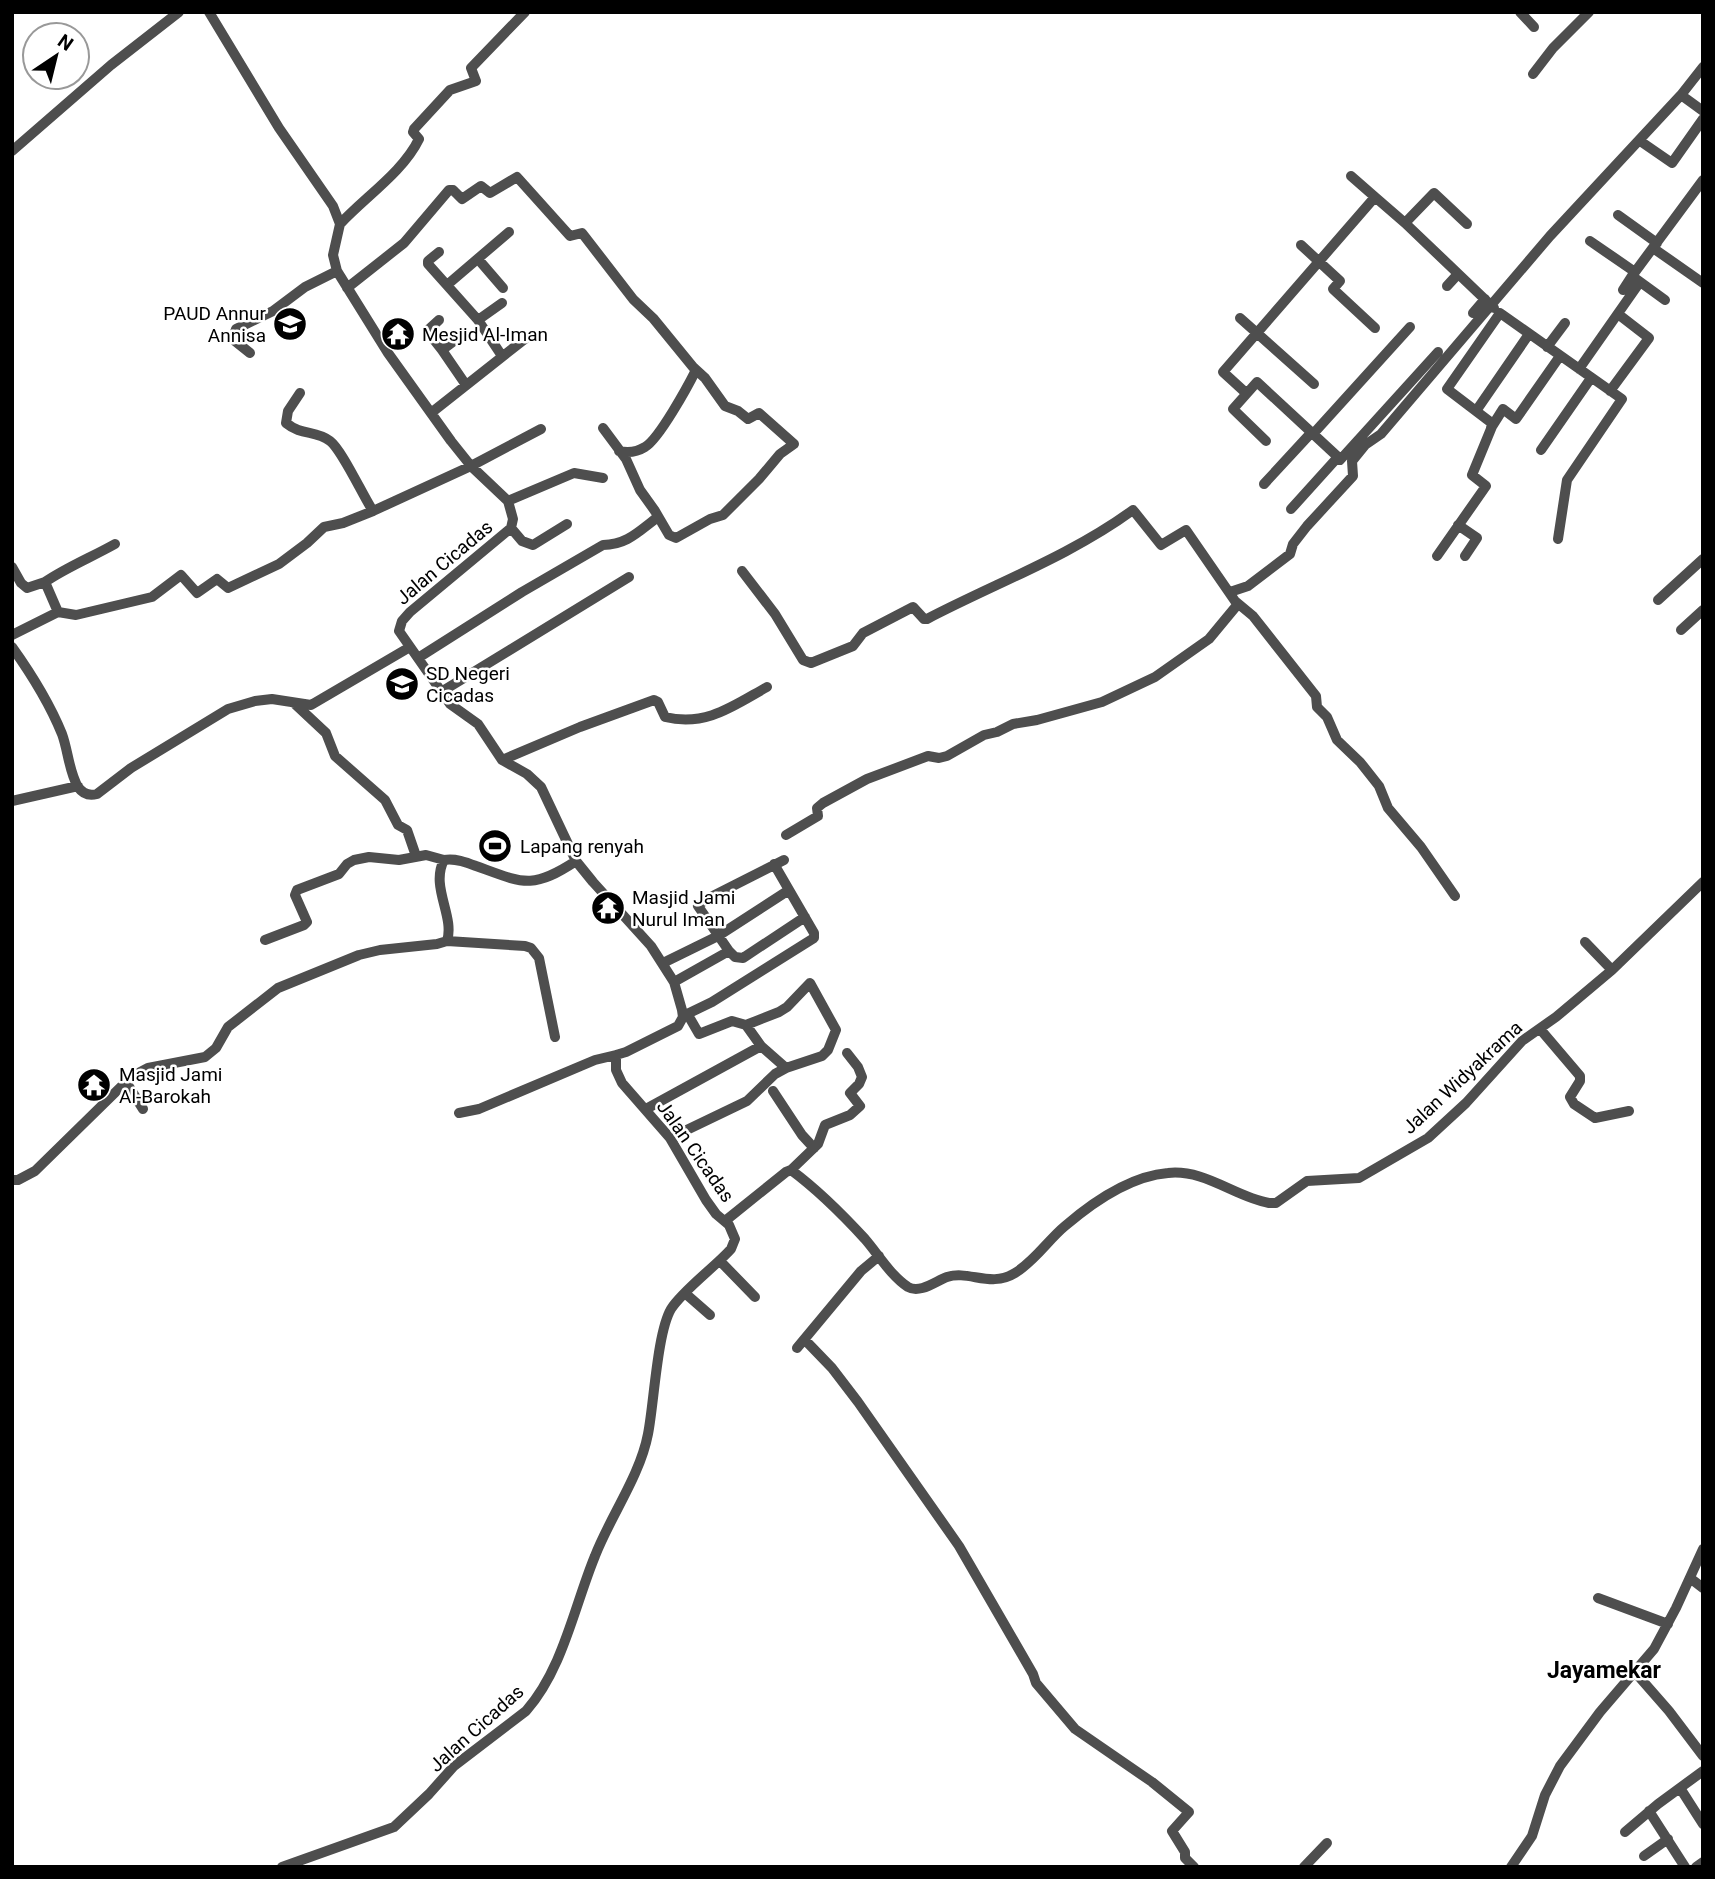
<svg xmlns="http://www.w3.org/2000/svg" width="1715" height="1879" viewBox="0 0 1715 1879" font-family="Roboto,sans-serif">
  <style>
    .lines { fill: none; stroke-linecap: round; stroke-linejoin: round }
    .minor { stroke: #4e4e4e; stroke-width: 10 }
    .labels { text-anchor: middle; stroke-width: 5; stroke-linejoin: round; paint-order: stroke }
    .poi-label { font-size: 19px; fill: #000; stroke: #fff; text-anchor: start }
    .street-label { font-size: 19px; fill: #000; stroke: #fff }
    .quarter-label { font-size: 23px; font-weight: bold; fill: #000; stroke: #fff }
  </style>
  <rect width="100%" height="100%" fill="#fff"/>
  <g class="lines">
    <path class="minor" d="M209 12 279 128 333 206 340 224 333 255 337 271 388 353 451 441 471 466 508 501 513 519 511 528 410 612 402 621 399 631 450 704 478 724 502 760 527 774 541 787 576 861 593 882 651 946 674 982 682 1010 683 1017 678 1026 626 1052 616 1055V1070L622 1083 670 1138 706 1200 716 1214 729 1225 735 1239 731 1249C716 1266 682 1291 671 1309 657 1333 654 1404 648 1434 640 1476 610 1517 595 1556 574 1607 563 1669 526 1711L454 1766 429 1794 394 1827 282 1867
      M1520 12 1534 27
      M1703 67 1681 95 1703 111
      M1533 74 1553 48 1589 12
      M1643 143 1672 163 1703 119
      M12 151 111 65 179 12
      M1351 176 1375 197
      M1618 215 1657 243
      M1405 223 1434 193 1467 224
      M340 224C365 197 403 172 419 139L413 132 414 129 450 90 476 81 471 68 525 12
      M1590 241 1635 272
      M1301 245 1340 281 1333 289 1375 328
      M1653 248 1703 283
      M439 252 428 261V264L478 320 502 356
      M478 259 503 288
      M447 285 509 232
      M1447 286 1458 274
      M347 288 404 243 449 190H453L462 199 481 186 490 193 517 177 570 236 582 233 633 299 653 318 693 367 705 378 725 406 738 411 748 419 759 413 794 444 780 454 759 479 723 515 710 519 676 538 669 535 655 511 640 490 626 459 603 428
      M1623 290 1632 276
      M1665 300 1632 276 1703 180
      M1473 313 1485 299
      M1240 318 1314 384
      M439 320 427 331 442 350
      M478 320 502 303
      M454 341 442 350 466 385
      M1547 347 1565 323
      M250 353 235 341 234 335 236 329 273 311 305 287 337 271
      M1579 369 1640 282
      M1610 391 1649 338 1618 314
      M300 393 288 411 286 423C302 436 315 430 330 441 342 450 363 496 373 511
      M1246 393 1223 372 1375 197 1405 223 1494 308
      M1476 411 1529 334
      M431 413 526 338
      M1491 428 1503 409 1516 419 1560 356
      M1313 434 1410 327
      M1266 441 1233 409 1257 382 1338 457 1291 509
      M1541 450 1591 378
      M619 451C628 453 637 452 645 447 659 439 688 386 696 370
      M1338 457 1340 460 1438 352
      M1264 484 1311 433
      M508 501 574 473 603 478
      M1458 525 1477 538 1465 556
      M511 528 522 541 533 545 567 524
      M1437 556 1486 486 1472 475 1493 424 1447 389 1500 313 1622 399 1567 480 1558 539
      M12 567 21 583 27 588 45 582
      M742 571 775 614 803 660 811 663 853 646 863 633 913 607 924 619H927C996 583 1070 556 1133 510L1161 545 1186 530 1235 601 1253 616 1316 696 1317 707 1327 717 1337 740 1360 762 1379 786 1388 808 1421 847 1455 896
      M1230 592 1248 586 1290 554 1293 544 1307 526 1353 476 1352 461 1365 445 1381 434 1550 236 1681 95
      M1658 600 1703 559
      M58 612 45 582C67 567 92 557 115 544
      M1681 630 1703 610
      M12 635 58 612 76 615 152 597 181 575 197 593 217 579 228 588 279 564 307 543 324 527 343 523 373 511 471 466 541 429
      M12 647C32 675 49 702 62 734 68 750 69 772 78 787 83 794 90 796 97 794L131 768 228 709 255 701 272 699 311 705 410 647
      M418 658 522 592 603 545C627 545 639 531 658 517
      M441 692 629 577
      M295 704 326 733 335 756 385 800 398 825 407 830 416 856
      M502 760 580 727 654 700 658 702 665 717C706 727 733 706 767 687
      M12 801 78 786
      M786 835 818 816 817 808 823 803 867 779 928 756 939 758 947 756 984 735 997 732 1013 724 1037 720 1102 702 1155 677 1209 639 1238 604
      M784 860 705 900 698 906 729 951 735 957 743 958 805 917
      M265 940 304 925 307 922 295 895 297 890 339 874 347 864 354 860 369 857 399 860 426 855 444 860
      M447 941 525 946 531 948 539 958 555 1037
      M1585 942 1612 970
      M663 963 718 936 789 890
      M674 982 729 951
      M683 1016 712 1002 814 938V933L774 864
      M746 1025 761 1046 786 1068
      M1540 1029 1580 1076V1081L1570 1097 1574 1104 1595 1118 1629 1111
      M126 1082 143 1109
      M773 1091 802 1135 814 1148
      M646 1109 761 1046
      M459 1113 479 1109 595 1060 616 1055
      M670 1138 747 1101 775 1074 786 1068 822 1056 828 1050 836 1030 810 983 787 1007 779 1012 746 1025 732 1021 699 1034 688 1015
      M791 1170 818 1144 825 1125 850 1115 860 1106 850 1093 859 1084 862 1077 858 1067 847 1053
      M12 1180H18L35 1171 131 1077 148 1068 205 1057 216 1048 228 1027 278 988 359 955 380 950 437 944 447 941C455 916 430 887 444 860 455 858 466 862 476 866 523 883 532 890 576 861
      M725 1221 786 1172 791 1170C818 1190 843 1215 865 1239 878 1254 891 1276 908 1287 920 1294 936 1281 947 1277 969 1270 991 1288 1015 1273 1035 1261 1048 1240 1065 1226 1093 1202 1131 1176 1168 1173 1205 1169 1235 1197 1269 1203H1276L1307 1181 1359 1178 1428 1138 1466 1103 1522 1041 1556 1017 1612 970 1703 882
      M720 1261 755 1297
      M686 1294 710 1315
      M805 1340 832 1368 858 1402 959 1546 1033 1674 1036 1683 1075 1729 1152 1782 1189 1812 1172 1831 1185 1852V1858L1194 1867
      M797 1348 861 1271 879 1256
      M1690 1578 1703 1588
      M1598 1598 1668 1624
      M1634 1671 1669 1711 1703 1756
      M1680 1788 1703 1824
      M1649 1811 1685 1867
      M1625 1832 1658 1804 1703 1771
      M1644 1856 1668 1839
      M1304 1867 1327 1843
      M1511 1867 1532 1836 1545 1795 1560 1766 1600 1712 1654 1649 1676 1608 1703 1549
      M1696 1867 1703 1862"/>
  </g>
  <defs>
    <g id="school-disc" transform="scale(1.75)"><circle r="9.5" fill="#000" stroke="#fff"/><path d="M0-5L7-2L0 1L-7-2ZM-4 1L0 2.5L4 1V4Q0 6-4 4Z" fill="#fff"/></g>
    <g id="temple-disc" transform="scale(1.75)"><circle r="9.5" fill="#000" stroke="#fff"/><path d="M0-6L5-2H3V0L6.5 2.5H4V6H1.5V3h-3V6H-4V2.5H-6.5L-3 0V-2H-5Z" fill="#fff"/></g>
    <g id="stadium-disc" transform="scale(1.75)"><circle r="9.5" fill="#000" stroke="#fff"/><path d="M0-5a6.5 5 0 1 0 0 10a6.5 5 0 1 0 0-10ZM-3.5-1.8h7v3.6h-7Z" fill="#fff"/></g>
  </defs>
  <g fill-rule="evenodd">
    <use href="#school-disc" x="290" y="324"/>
    <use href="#temple-disc" x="398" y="334"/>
    <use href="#school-disc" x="402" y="684"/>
    <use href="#stadium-disc" x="495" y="846"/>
    <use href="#temple-disc" x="608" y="908"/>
    <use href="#temple-disc" x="94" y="1085"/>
  </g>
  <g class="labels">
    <g class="poi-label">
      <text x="266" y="320" text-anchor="end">PAUD Annur<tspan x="266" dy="22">Annisa</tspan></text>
      <text x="422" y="341">Mesjid Al-Iman</text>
      <text x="426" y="680">SD Negeri<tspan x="426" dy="22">Cicadas</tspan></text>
      <text x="520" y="853">Lapang renyah</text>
      <text x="632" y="904">Masjid Jami<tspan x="632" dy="22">Nurul Iman</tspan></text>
      <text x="119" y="1081">Masjid Jami<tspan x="119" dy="22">Al-Barokah</tspan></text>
    </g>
    <g class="street-label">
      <text transform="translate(444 562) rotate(-40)" y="7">Jalan Cicadas</text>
      <text transform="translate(1462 1077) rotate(-43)" y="7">Jalan Widyakrama</text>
      <text transform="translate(696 1151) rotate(55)" y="7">Jalan Cicadas</text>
      <text transform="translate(476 1728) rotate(-42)" y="7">Jalan Cicadas</text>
    </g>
    <g class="quarter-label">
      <text x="1604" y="1678">Jayamekar</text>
    </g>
  </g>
  <rect width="1715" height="1879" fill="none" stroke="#000000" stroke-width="28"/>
  <g transform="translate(56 56) rotate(35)"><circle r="33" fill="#ffffff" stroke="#999999" stroke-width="2"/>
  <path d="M0-5L12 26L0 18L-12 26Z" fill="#000000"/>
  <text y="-10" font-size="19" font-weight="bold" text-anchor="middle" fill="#000000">N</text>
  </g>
</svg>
